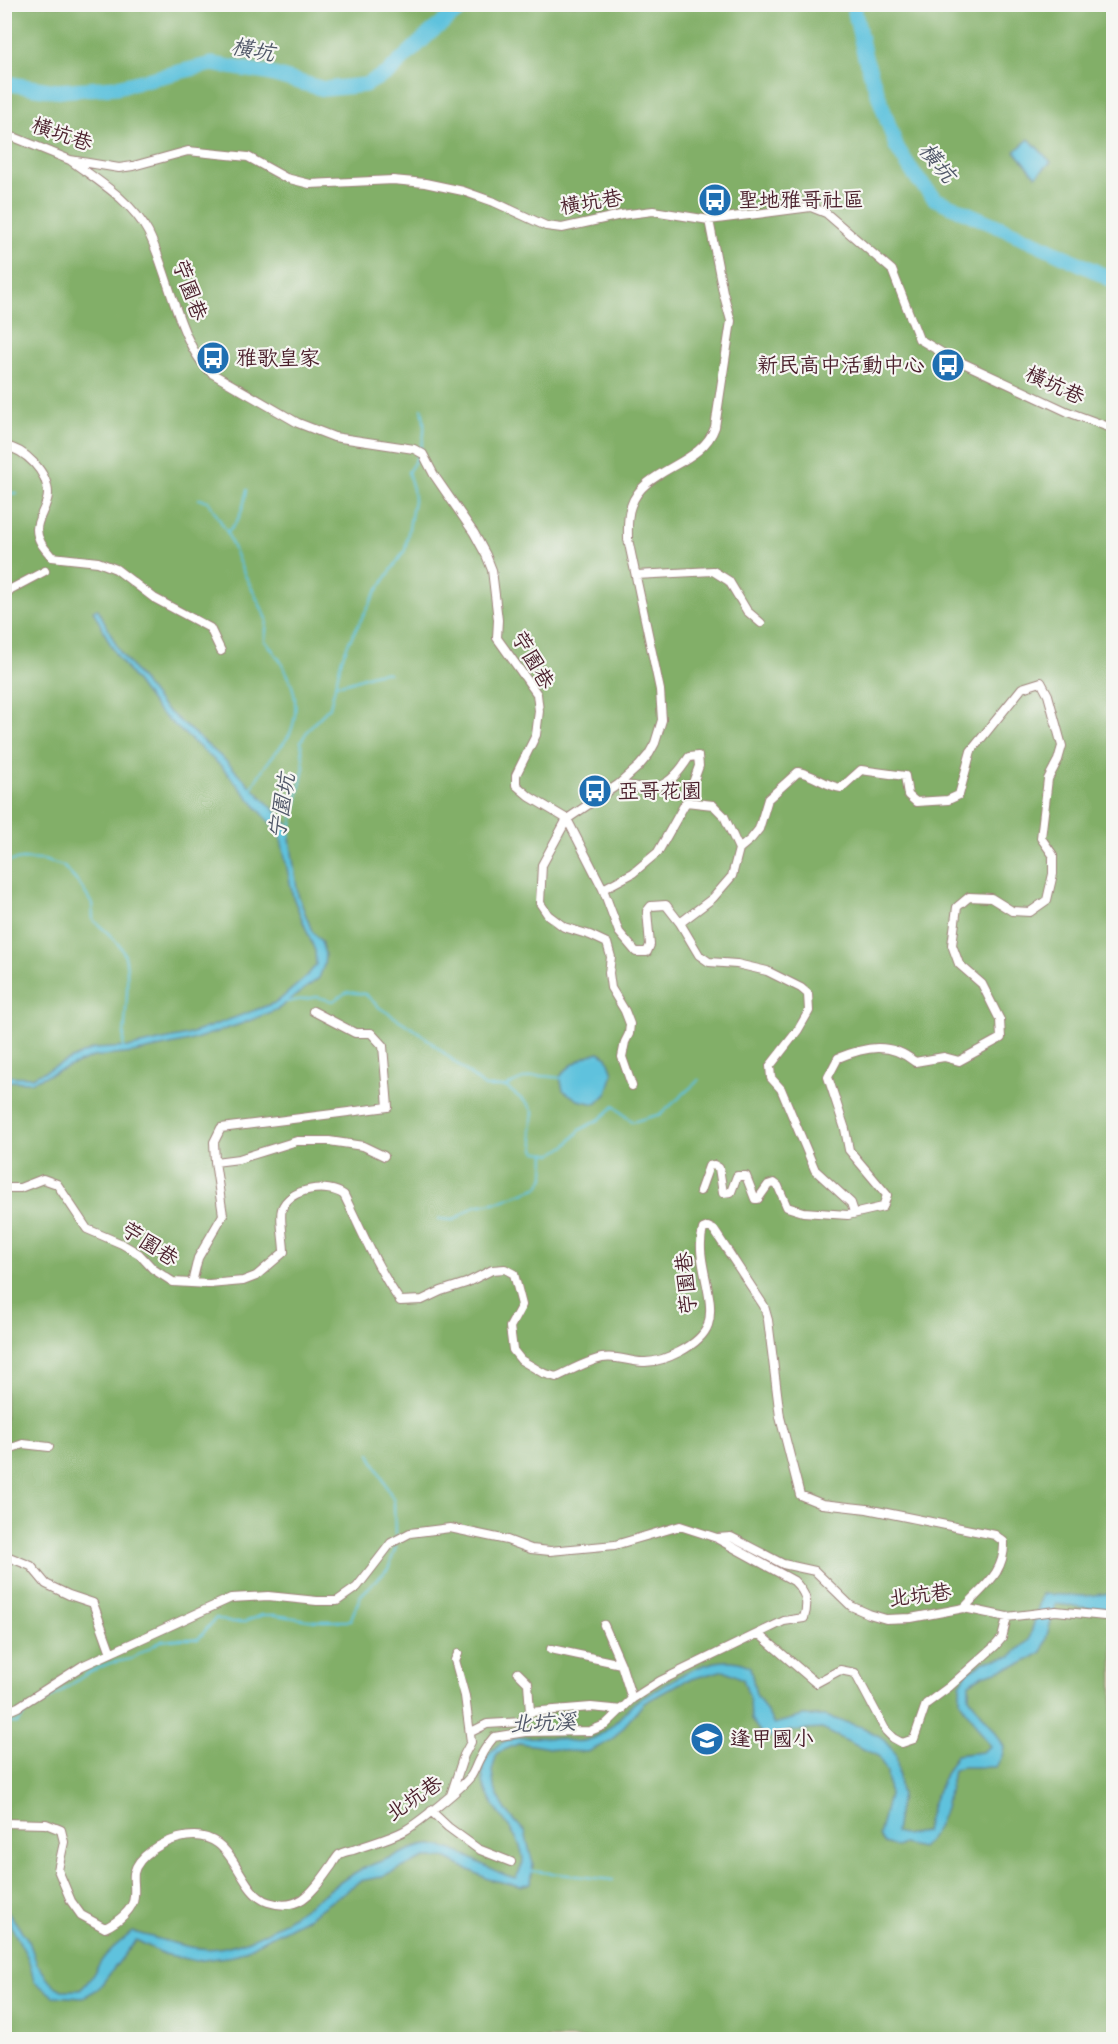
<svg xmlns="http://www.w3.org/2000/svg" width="1118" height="2044" viewBox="0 0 1118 2044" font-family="'Shantell Sans','LXGW WenKai TC',sans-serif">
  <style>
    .forest { fill: #82af68; stroke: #66674a; stroke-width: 1.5 }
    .water { fill: #5fc2dd; stroke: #547084; stroke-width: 1.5 }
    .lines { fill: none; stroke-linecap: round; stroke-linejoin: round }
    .stream { stroke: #5fc2dd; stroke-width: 2 }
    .river { stroke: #5fc2dd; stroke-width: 15 }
    .minor-casing { stroke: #9e827b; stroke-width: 10 }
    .minor { stroke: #fff; stroke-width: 8 }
    .labels { text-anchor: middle; stroke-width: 4.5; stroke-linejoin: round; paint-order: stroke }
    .street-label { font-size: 21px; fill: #4a1f2b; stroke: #f6f6f2 }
    .poi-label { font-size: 21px; fill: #4a1f2b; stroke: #f6f6f2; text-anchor: start }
    .water-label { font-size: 22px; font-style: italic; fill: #515869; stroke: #f6f6f2 }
  </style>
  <rect width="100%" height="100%" fill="#f6f6f2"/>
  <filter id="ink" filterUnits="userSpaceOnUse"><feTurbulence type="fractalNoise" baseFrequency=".0167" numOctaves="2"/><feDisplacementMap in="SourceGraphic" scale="12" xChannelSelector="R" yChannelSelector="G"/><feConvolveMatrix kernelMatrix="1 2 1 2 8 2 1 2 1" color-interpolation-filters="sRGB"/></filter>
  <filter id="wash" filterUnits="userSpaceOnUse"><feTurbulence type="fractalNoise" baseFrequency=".008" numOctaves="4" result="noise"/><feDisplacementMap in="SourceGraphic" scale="24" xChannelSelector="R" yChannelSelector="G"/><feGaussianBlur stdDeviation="1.35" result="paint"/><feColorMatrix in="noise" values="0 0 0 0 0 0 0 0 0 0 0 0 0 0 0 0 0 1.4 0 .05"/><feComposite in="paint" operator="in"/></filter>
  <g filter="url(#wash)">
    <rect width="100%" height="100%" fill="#f2e4cb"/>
    <path class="forest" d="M5 5H1113V2039H5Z"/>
    <path class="water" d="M1029 139 1051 162 1036 176 1015 151Z
      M98 609 120 652 161 705 226 761 288 824 298 895 312 931 321 941 325 954 324 965 319 978 278 1009 244 1023 189 1041 133 1053 93 1057 31 1082 5 1081V1076L32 1077 93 1049 131 1047 187 1035 277 1002 306 977 316 965 315 951 293 897 280 834 222 767 157 710 115 653 93 610Z
      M599 1052 607 1057 613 1073 607 1093 596 1104 578 1100 563 1090 560 1077C567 1066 586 1055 599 1052Z
      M1113 1593V1608L1105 1610 1056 1604 1042 1652 1021 1664 983 1675 969 1683V1697L995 1731 1004 1747 1002 1756 996 1767H961L953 1770C948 1800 943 1827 921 1848L903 1844 897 1847 884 1843 879 1836 889 1795 887 1772 878 1756 822 1729 790 1731 778 1737H769L761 1733 751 1720 750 1700 743 1679 724 1670 684 1681 644 1703 612 1740 588 1752 567 1751 520 1743 497 1753 492 1771 494 1787 506 1811 525 1832 533 1864 531 1883 520 1886 488 1879 445 1858H425L380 1877 360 1881 309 1917 234 1956 196 1961 164 1954 136 1940 98 1989 82 1998 53 1996 34 1981 28 1958 5 1915 4 1906 29 1941 37 1964 53 1985 62 1990H80C92 1981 96 1966 106 1955 113 1947 123 1940 132 1932 162 1938 194 1954 225 1947 275 1937 310 1901 351 1875 365 1866 382 1861 397 1855 408 1851 420 1844 432 1845 463 1848 487 1872 516 1878 518 1873 523 1866 523 1861 523 1827 470 1797 485 1762 497 1734 525 1736 552 1738 564 1739 576 1744 588 1740 607 1735 620 1716 634 1703 641 1697 650 1693 658 1689 682 1673 723 1649 750 1667L756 1694 774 1724 803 1716H825L862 1727 881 1737 896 1754 901 1794 895 1833 903 1835 925 1832C930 1804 941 1780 956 1755L982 1752 990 1746 960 1701V1684L967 1673 984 1662 1011 1656 1029 1640 1042 1594 1085 1596Z"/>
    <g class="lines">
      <path class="stream" d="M4 494 16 493
        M199 499 208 501 227 532 241 567 267 619 265 641C287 666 304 697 291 731 288 740 278 749 272 757 264 767 257 778 251 789
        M227 532C241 521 243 507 247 490
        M335 684C355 685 369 670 389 673
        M289 837 304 767 301 741 310 727 330 707 342 658 349 642 375 594 405 550 414 500 413 489 408 472C422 452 428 433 422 409
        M4 862 22 859 43 860 63 866 81 886 92 904 93 920C103 929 116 938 123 951 132 969 124 1028 123 1050
        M286 1002 317 997 333 1001 347 992 365 994 380 1008 420 1033 485 1087H506L528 1104 533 1112 531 1131 536 1152 553 1154 567 1145 580 1130 600 1119 614 1106 632 1122 661 1114 699 1080
        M507 1086C530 1075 536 1074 561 1078
        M438 1219 454 1220 475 1206 499 1202 539 1187 544 1177 545 1154
        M370 1454 394 1501 395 1536
        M4 1723H18L27 1711 44 1703 91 1671 110 1663 131 1659 161 1641 181 1639H198L216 1618 228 1622H245L262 1615H275L315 1621H350L361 1595 388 1569 396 1547
        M532 1871 613 1880"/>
      <path class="river" d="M853 4 865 57 896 146 915 176 935 199 1038 244 1095 271 1114 282
        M4 83 56 91 117 87 212 64 267 73 324 89 365 85 389 72 431 32 467 4"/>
    </g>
  </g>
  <g filter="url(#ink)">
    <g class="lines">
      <g class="minor-casing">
        <path id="minor" d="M4 136 16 138 70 160 119 168 133 166 188 151 248 157 286 178 310 184 393 180 425 183 463 191 494 202 546 226 562 228 621 215 653 211 709 220 811 207 826 213 892 270 919 339 946 355 1068 412 1114 429
          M70 160C98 181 131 200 148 232 169 272 179 347 213 374L298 423 334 437 414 449 423 454 434 475 474 533 486 555 492 570 498 620 497 638 537 694 539 711 536 735 516 775V785L530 797 567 819 619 784 639 766 649 754 655 743 662 720 660 690 628 539C628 529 627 516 631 506 644 467 702 466 715 427L731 321 723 292 709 220
          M4 446C25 449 48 472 48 494 48 506 37 518 37 529 37 541 45 549 52 557L98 562 116 569 154 598 210 628 221 651
          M636 575 713 571 729 581 747 611 761 623
          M4 596 11 589 45 571
          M619 784C656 791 668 790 689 757L698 756 699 766 686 802 713 805 724 816 739 849 732 876 713 898 680 923 699 955 709 962 737 964 767 971 801 988 808 994 809 1011 798 1030 770 1066 771 1078 781 1089 815 1170 851 1203 854 1212
          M567 819 542 865 540 903 548 915 564 927 590 935 607 943 611 957 609 973 611 988 625 1011 630 1024 629 1034 625 1042 622 1057 632 1086
          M567 819 603 889 619 932 636 952H647L650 945 647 911 651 906 666 905 680 923
          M603 889 633 873 658 852 686 802
          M215 1162 239 1159 297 1141H329L363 1146 384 1156
          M4 1186 6 1188H20L43 1179 57 1184 87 1229 122 1244 139 1254 153 1269 173 1282 209 1284 243 1281 256 1276 284 1252C284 1240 279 1218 282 1209 289 1188 328 1183 344 1195 362 1231 377 1268 400 1301L422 1300 441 1291 466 1283 492 1270 505 1269 514 1274 522 1305 510 1327 513 1350 521 1360 543 1373 556 1377C570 1371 587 1361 602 1358 617 1355 629 1362 643 1362 663 1363 701 1345 708 1325 717 1297 694 1260 703 1229L708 1227 714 1230 764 1306 768 1320 780 1417 800 1495 822 1504 867 1509 995 1535 1004 1542C1005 1573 984 1586 964 1608
          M700 1191 709 1166 714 1165 719 1168 723 1193 731 1192 737 1176H746L755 1199H758L768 1185 774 1183 778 1186 787 1207 803 1212 848 1215 883 1207 887 1195 849 1150 845 1129 828 1077 838 1058C865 1047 890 1041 915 1062L944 1057 959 1061 1001 1038 1000 1020 982 984 959 964 952 945 957 907 969 897 991 898 1012 911 1030 912 1047 900 1053 874V855L1041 838 1048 779 1058 760 1062 746 1048 695 1041 682 1022 688 971 751 959 795 948 800 916 802 908 795 905 776 861 770 841 788C825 786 814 774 798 772L768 799 759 829 751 839 739 849
          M192 1283 198 1258 223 1215 215 1162 214 1142 221 1128 388 1107 383 1046 371 1033H355L313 1011
          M4 1473 9 1463V1449L23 1444 49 1447
          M4 1555 31 1566 46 1584 69 1595 93 1603 111 1653
          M604 1625 621 1664
          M759 1634 816 1683 840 1670 855 1673 886 1731 893 1738 902 1743 914 1739 926 1704 949 1687 995 1646 1002 1638 1007 1617
          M551 1649 621 1664 632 1699
          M530 1712 591 1707 622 1710
          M4 1713 18 1707 82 1666 231 1598 268 1596 317 1601H337L357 1587 391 1543 410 1533 450 1528 507 1540 531 1549 550 1551 615 1545 680 1526 717 1538 731 1537 783 1564 815 1571 851 1606 869 1614 886 1619 911 1618 964 1608 1007 1617 1056 1611 1114 1617
          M471 1732 487 1724 521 1722 530 1712 528 1683 518 1673
          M451 1795 464 1755 471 1742 465 1696 455 1660 458 1654
          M431 1811 448 1827 478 1849 511 1862
          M4 1823 46 1824 61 1830 64 1842 58 1870 71 1901 81 1915 105 1928C117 1922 134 1910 134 1896 135 1888 133 1880 134 1873 138 1855 163 1842 179 1838 236 1823 235 1891 268 1902 302 1913 314 1889 332 1865 334 1862 337 1856 340 1854 343 1852 349 1851 353 1850 369 1844 389 1839 404 1831 417 1824 462 1788 471 1776 475 1770 477 1762 481 1756 484 1749 489 1743 494 1737L525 1732 590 1731 605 1725 632 1699 660 1681 784 1621 804 1618C809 1602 806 1593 794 1581L718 1539"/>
      </g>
      <use href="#minor" class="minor"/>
    </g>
  </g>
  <defs>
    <g id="bus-disc" transform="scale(1.725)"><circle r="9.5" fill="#1f6fb2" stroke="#f6f6f2"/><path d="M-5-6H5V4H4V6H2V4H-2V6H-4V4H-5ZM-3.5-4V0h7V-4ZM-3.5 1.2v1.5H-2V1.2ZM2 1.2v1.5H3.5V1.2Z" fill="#fff"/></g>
    <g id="school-disc" transform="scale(1.725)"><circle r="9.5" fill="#1f6fb2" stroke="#f6f6f2"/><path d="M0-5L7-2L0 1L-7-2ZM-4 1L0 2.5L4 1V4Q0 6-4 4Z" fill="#fff"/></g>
  </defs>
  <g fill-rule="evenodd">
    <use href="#bus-disc" x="715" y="200"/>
    <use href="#bus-disc" x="213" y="358"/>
    <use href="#bus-disc" x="948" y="365"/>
    <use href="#bus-disc" x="595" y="791"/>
    <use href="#school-disc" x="707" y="1739"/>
  </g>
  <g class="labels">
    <g class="street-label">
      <text transform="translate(62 134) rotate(19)" y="7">橫坑巷</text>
      <text transform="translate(591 202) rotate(-9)" y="7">橫坑巷</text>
      <text transform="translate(190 290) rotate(70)" y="7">苧園巷</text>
      <text transform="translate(1055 385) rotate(25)" y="7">橫坑巷</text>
      <text transform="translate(533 660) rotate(60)" y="7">苧園巷</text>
      <text transform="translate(150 1244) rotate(33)" y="7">苧園巷</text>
      <text transform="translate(686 1283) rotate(-95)" y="7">苧園巷</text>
      <text transform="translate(920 1595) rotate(-7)" y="7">北坑巷</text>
      <text transform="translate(414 1798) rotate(-34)" y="7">北坑巷</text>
    </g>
    <g class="poi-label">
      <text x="738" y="207">聖地雅哥社區</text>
      <text x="236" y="365">雅歌皇家</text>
      <text x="925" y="372" text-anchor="end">新民高中活動中心</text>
      <text x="618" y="798">亞哥花園</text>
      <text x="730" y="1746">逢甲國小</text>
    </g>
    <g class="water-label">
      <text transform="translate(253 49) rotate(11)" y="8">橫坑</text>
      <text transform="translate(938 162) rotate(51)" y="8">橫坑</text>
      <text transform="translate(281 806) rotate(-80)" y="8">宁園坑</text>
      <text transform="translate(543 1722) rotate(-2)" y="8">北坑溪</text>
    </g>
  </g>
  <rect width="1118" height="2044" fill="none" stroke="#f6f6f2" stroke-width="24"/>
</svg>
